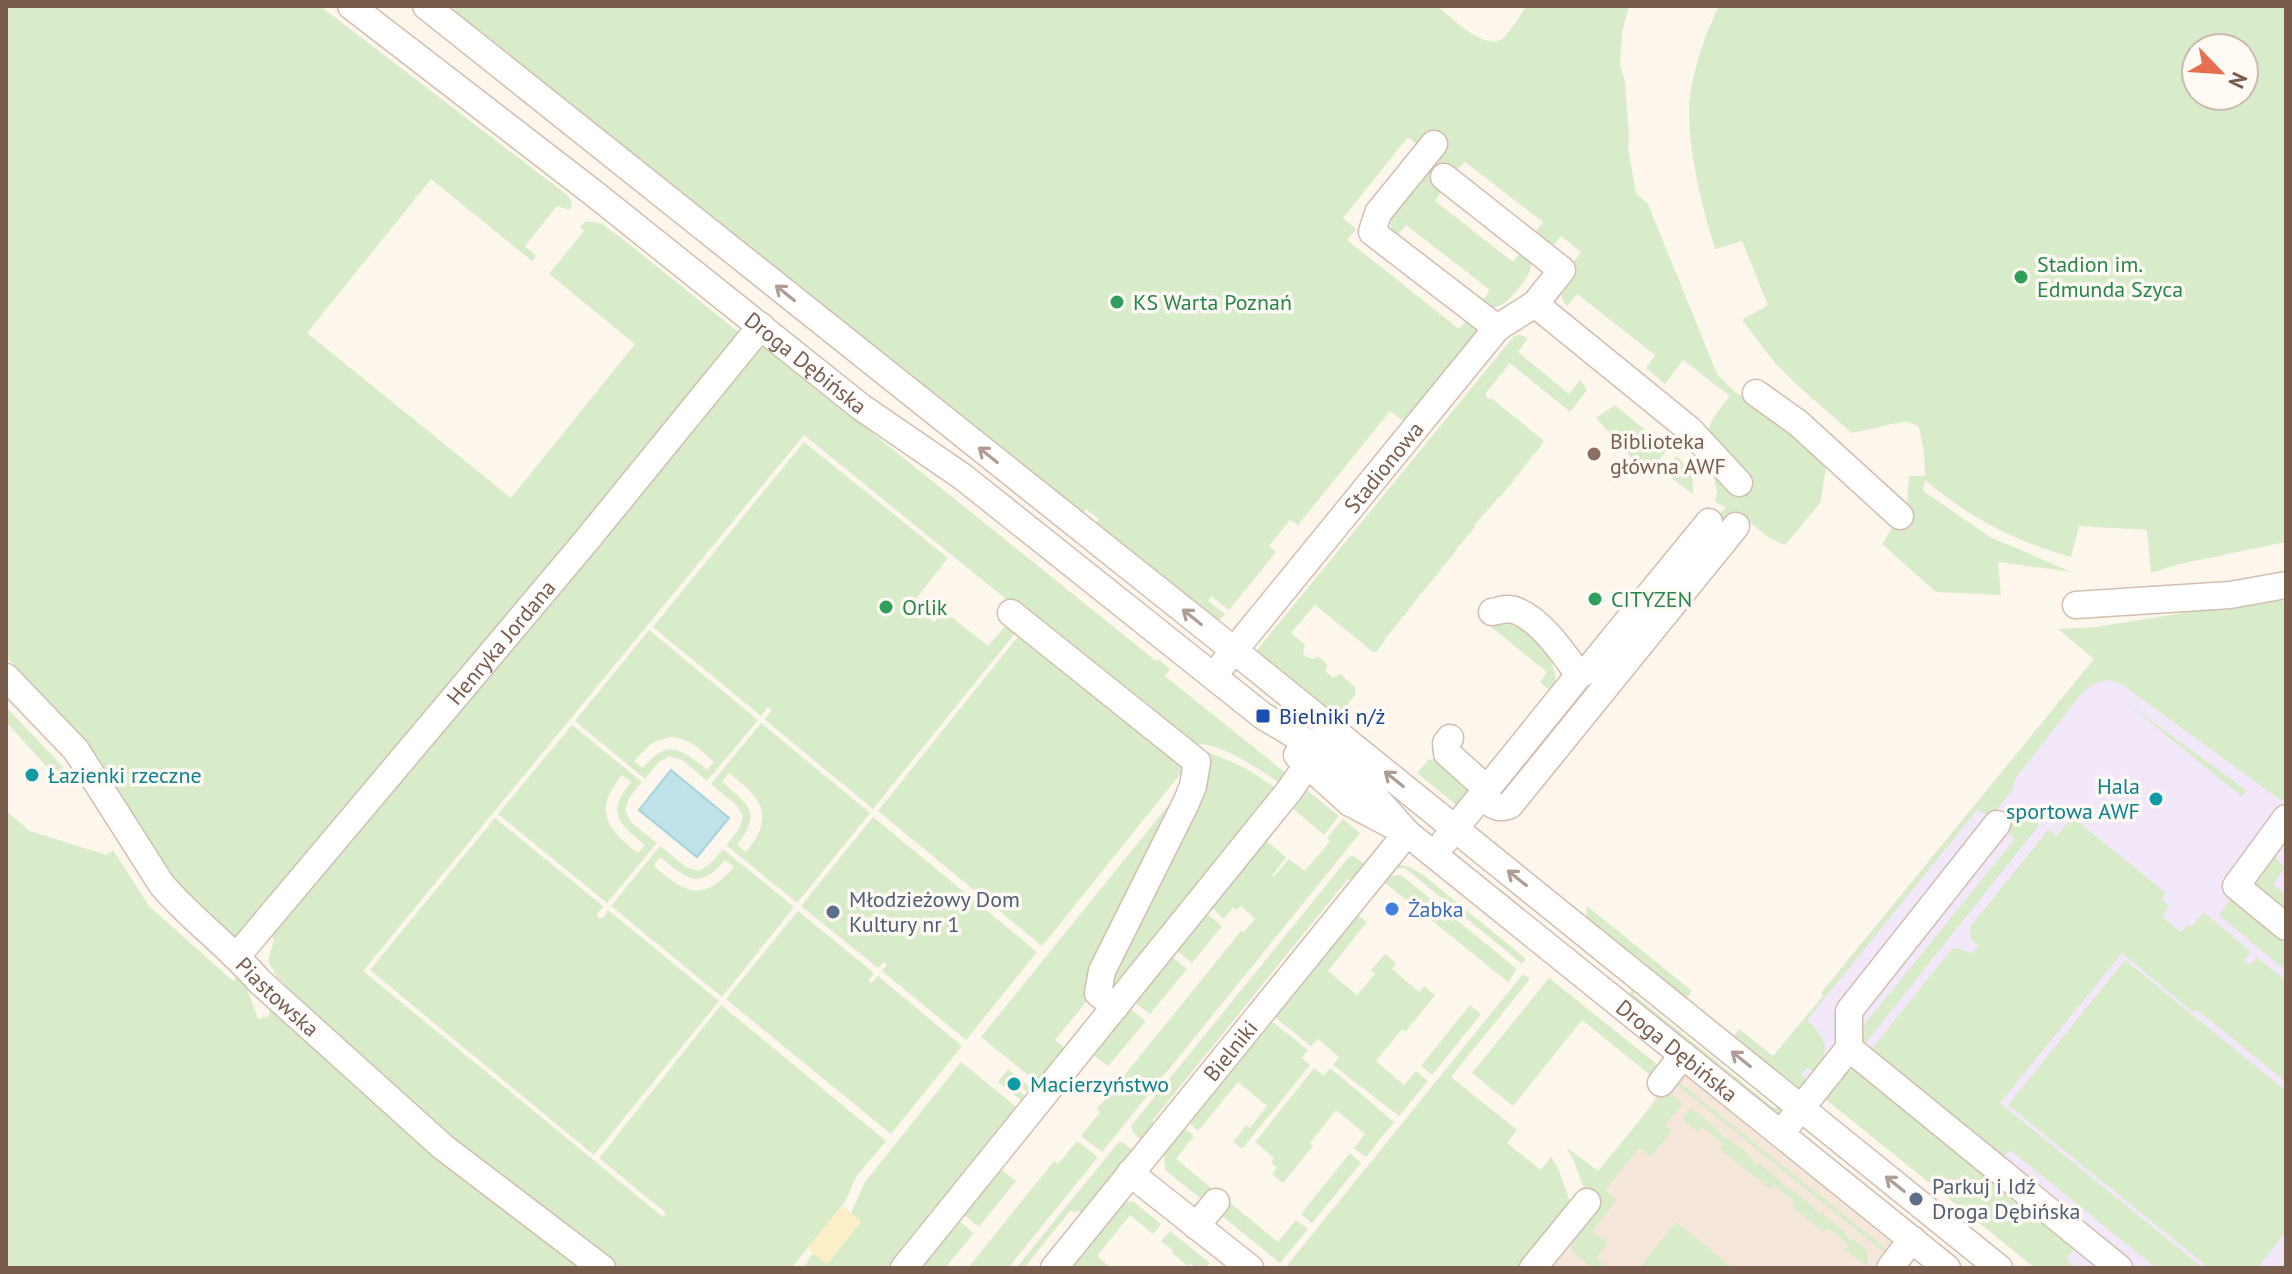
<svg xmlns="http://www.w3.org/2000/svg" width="2292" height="1274" viewBox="0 0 2292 1274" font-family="'PT Sans',sans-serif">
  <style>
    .residential { fill: #f5e8da }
    .education { fill: #f3e8fa }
    .green { fill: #d8ecc9; fill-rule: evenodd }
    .sand { fill: #fcefc7 }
    .water { fill: #bfe3e8; stroke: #a5d3da; stroke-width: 2 }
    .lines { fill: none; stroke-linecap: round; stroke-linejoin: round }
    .minor-casing { stroke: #d1beb0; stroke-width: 29 }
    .minor { stroke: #fff; stroke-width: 26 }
    .oneway { stroke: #af9d94 }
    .leisure-dot { fill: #2e9e5b; stroke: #fffaf3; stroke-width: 3 }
    .education-dot { fill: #8d6e63; stroke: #fffaf3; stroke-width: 3 }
    .transit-dot { fill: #1a4fb4; stroke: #fffaf3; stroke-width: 3 }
    .culture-dot { fill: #0f9aa8; stroke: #fffaf3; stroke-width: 3 }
    .shop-dot { fill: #3f7fe0; stroke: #fffaf3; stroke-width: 3 }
    .service-dot { fill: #5c6f8a; stroke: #fffaf3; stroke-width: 3 }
    .labels { text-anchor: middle; stroke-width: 7; stroke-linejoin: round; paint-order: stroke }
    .leisure-label { font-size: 22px; fill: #27864d; stroke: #fffaf3; text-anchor: start }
    .street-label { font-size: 22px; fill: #7a5c4d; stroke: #fffaf3 }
    .education-label { font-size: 22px; fill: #785e54; stroke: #fffaf3; text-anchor: start }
    .transit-label { font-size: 22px; fill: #164399; stroke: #fffaf3; text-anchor: start }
    .culture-label { font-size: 22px; fill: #0d838f; stroke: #fffaf3; text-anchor: start }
    .service-label { font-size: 22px; fill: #4e5e75; stroke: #fffaf3; text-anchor: start }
    .shop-label { font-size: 22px; fill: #366cbe; stroke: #fffaf3; text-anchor: start }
  </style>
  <rect width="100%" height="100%" fill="#fdf6ec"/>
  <path class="residential" d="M1683 1055 1912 1239 1890 1268H1534L1587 1202Z"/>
  <path class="education" d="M2094 659 2286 795V1268H2035L1773 1056 1823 996 1821 993Z"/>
  <path class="green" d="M6 6H320L567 195 572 201 570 210 557 206 525 246 536 256 532 261 431 179 307 333 511 498 635 344 549 274 584 231 580 227 586 221 600 223 619 236 737 331 738 335 246 935 235 941 179 895 12 674 14 665 6 657Z
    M457 6H1437C1451 17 1486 53 1503 38 1512 30 1519 16 1527 6H1629L1622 32 1620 65 1625 81 1629 137 1628 148 1636 193 1648 204 1717 374 1736 393 1757 403 1828 458 1820 503 1785 545 1771 539 1735 511 1599 677 1593 672 1726 507 1715 502 1717 493 1707 437C1708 421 1720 409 1730 396L1683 360 1665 384 1646 368 1655 355 1577 294 1567 306C1550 286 1569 269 1581 252L1561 236 1551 248 1534 234 1543 222 1465 162 1455 171 1435 201 1513 262 1523 249C1526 255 1531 260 1531 266 1531 276 1508 303 1499 306 1492 309 1487 306 1481 302L1490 290 1406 225 1397 236 1392 232 1390 219 1420 147 1408 137 1343 218 1356 229 1347 240 1459 329 1469 318 1476 322 1480 334 1406 423 1390 411 1298 525 1290 520 1269 546 1276 552 1229 610 1211 596 1208 601 1225 614 1217 624 1092 528 1099 519 1086 509 1079 518 768 269 772 264 747 244 742 249 449 14Z
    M1719 6H2286V542L2175 565 2151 573 2147 530 2079 526 2071 557C2016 542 1968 517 1925 480L1923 491 1990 537 2072 572 1998 562 2001 595 1936 592 1882 544 1907 504 1909 476H1925L1924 452 1919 427 1906 421 1852 433 1798 386 1775 363 1742 320 1768 305 1742 241 1715 249C1702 206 1690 160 1689 114 1689 80 1704 36 1719 6ZM2196 48H2244V96H2196Z
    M1521 335 1528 338 1518 352 1569 394 1580 380 1587 390 1570 412 1510 363 1486 393V397L1489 399 1491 398 1543 440V443L1534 455 1532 454 1531 458 1517 476 1513 477 1515 479 1500 497 1496 499 1497 500 1474 525 1475 527 1460 545 1457 546 1458 548 1443 567 1441 566V570L1421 594 1418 595 1419 596 1404 616H1402V618L1387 637H1384L1386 639 1376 652H1373L1315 605 1291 633 1305 645 1303 653 1306 657 1314 659 1318 656 1327 664 1326 672 1333 678 1340 674 1355 687 1356 694 1334 722 1252 656 1514 336Z
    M762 344 1156 661 1158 659 1170 669 1165 676 1287 774 1282 785C1262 771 1231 750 1208 745 1201 743 1195 746 1189 748L804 435 363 971 663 1217 666 1213 599 1158 721 1005 886 1141 856 1177 845 1202 793 1266 794 1268H618L482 1166 280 988 284 983 277 977 268 961 274 939 269 935Z
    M1615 405 1668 449 1647 475 1596 418Z
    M804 442 948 558 911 605 934 622 944 611 988 646 1008 623 1021 626 873 809 764 719 771 712 770 708H767L761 716 653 627Z
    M1676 456C1690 467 1694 477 1693 494L1663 472Z
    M2281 597 2282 601 2286 600V801L2279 799 2124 686C2107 676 2096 680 2082 693L2015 779 2013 789 1990 818 1978 809 1807 1020C1826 1038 1832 1050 1814 1073L1807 1068 1801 1074 1807 1080 1797 1096 1730 1041 1739 1029 1773 1056 1823 996 1821 993 2094 659 2058 629 2096 627Z
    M1515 620C1536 639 1563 663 1554 694L1540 682 1547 672 1491 627 1496 622Z
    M1024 629 1190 762 1042 946 878 811Z
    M649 630 758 720 707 781 682 760 670 756 658 763 645 779 575 721ZM669 737C688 737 701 750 714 762L707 770C681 749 668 737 643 768L634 761 652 743Z
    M2123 700 2247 791 2242 797Z
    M6 707 64 768 56 777 6 722Z
    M761 723 870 813 797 903 726 845 739 829 743 816 736 805 711 784ZM729 773C763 799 775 816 746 852L737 845C762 813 749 804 722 782Z
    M572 725 642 782 629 798 625 811 632 823 657 843 607 903 498 814ZM622 775 631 782C606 813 618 823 645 845L638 853C606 829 593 810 622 775Z
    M1204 750 1245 768 1278 789 1113 989H1110L1194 753Z
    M1441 757 1473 791 1460 808 1417 773 1428 760Z
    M1304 788 1339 816 1324 835 1290 806Z
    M1171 802 1174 803 1096 968 1087 1001 1055 1040 1067 1050 1039 1084 981 1037Z
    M6 811 30 831 106 855 113 850 149 906 233 981 241 972 258 1019 269 1016 270 1006 586 1268H6Z
    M873 817 1037 952 966 1040 882 971 887 965 884 962 878 968 801 906Z
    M2072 817 2166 893 2161 899 2169 906 2162 917 2181 932 2187 926H2192L2204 912 2251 952 2244 961 2250 965 2257 957 2286 981V1082L2196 1009 2193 1012 2122 953 2000 1103 2203 1268H2156L2010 1150 2000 1161 1867 1055 1951 950 1957 948 1972 954 1978 946C1971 940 1969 936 1970 927L2048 830 2057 836Z
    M495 818 604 907 597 913 598 918H603L608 910 719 1001 594 1155 370 970Z
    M1343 819 1360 833 1102 1152 1081 1136 1100 1112 1097 1109 1241 931 1244 932 1255 919 1241 906 1237 910 1233 907 1224 919 1211 907 1265 840 1286 857 1272 876 1274 877 1289 859 1305 871 1330 841 1327 838Z
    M2021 821H2034L2040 824 1864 1045 1861 1036 1863 1026 2015 839 2004 829 2010 824Z
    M660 846 686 867 699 871 710 864 723 849 794 907 722 997 611 906ZM660 857C687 879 699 891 725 860L734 867C702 903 686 894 654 866Z
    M2273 848 2277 859 2285 868 2273 884 2286 895V920C2253 887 2244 890 2273 848Z
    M1353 856 1368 866 1359 878 1347 880 1153 1120 1154 1131 1145 1143 1133 1133 1131 1126 1349 857Z
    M1398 864 1409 867 1423 875 1525 958V960L1522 964 1405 868 1392 869Z
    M1401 875 1517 969 1508 982 1384 882 1388 876Z
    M2233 895 2286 937V971L2219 915Z
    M1587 906 1692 991 1683 1003 1586 919Z
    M798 911 874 973 868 981 872 983 878 976 962 1046 891 1134 726 999Z
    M1206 913 1222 926 1192 963 1176 950Z
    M1358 915 1367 922 1328 971 1357 995 1375 974 1371 970 1385 954 1396 963 1392 969 1419 992 1424 986 1435 995 1406 1031 1402 1029 1376 1061 1404 1085 1416 1071 1428 1081 1399 1116 1333 1065 1339 1057 1318 1039 1311 1046 1277 1019 1276 1016Z
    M1171 956 1187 969 1150 1014 1134 1002Z
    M2125 960 2286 1091V1232L2257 1268H2209L2008 1105Z
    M1523 974 1530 979 1451 1077 1517 1130 1507 1143 1541 1170 1551 1157 1558 1168 1571 1204 1584 1189 1573 1159 1566 1147 1598 1171 1666 1088 1682 1104 1665 1125 1672 1131 1651 1157 1639 1148 1605 1190 1617 1200 1592 1231 1608 1243 1596 1258 1608 1268H1591L1573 1252 1570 1240 1525 1268H1285Z
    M1549 978 1663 1069 1655 1079 1582 1020 1513 1106 1472 1073Z
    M1638 983 1640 985 1633 994 1774 1108 1783 1107V1112L1777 1114 1629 994Z
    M1470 1005 1481 1014 1432 1075 1421 1066Z
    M1129 1008 1146 1021 1108 1066 1092 1054Z
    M1271 1023H1274L1308 1050 1302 1058 1310 1065 1242 1149 1233 1142 1246 1125 1250 1128 1267 1106 1238 1082 1198 1131 1189 1123Z
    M961 1062 1019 1109 890 1268H803L813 1253 827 1264 861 1222 851 1213 865 1182Z
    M1314 1068 1324 1076 1330 1068 1394 1122 1366 1157 1354 1148 1365 1134 1336 1110 1310 1143 1313 1146 1283 1183 1272 1174 1277 1168 1271 1163 1274 1158 1255 1142Z
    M1008 1069 1034 1090 1030 1094 1021 1087 1019 1091 1027 1098 1023 1102 998 1082Z
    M1857 1069 2075 1240 2074 1249 2066 1259 2076 1268H2035L1824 1098 1843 1073Z
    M1674 1078 1885 1248 1886 1254 1672 1081Z
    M1691 1108 1716 1128 1725 1139 1727 1137 1748 1154 1756 1165 1759 1163 1779 1179 1788 1190 1790 1188 1810 1204 1820 1215 1821 1213 1842 1230 1851 1241 1853 1239 1867 1250 1868 1263 1866 1266 1845 1250 1849 1245 1828 1228 1824 1232 1792 1207 1795 1202 1774 1185 1770 1189 1720 1149 1723 1144 1702 1127 1698 1132 1682 1119Z
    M1185 1129 1194 1136 1176 1159 1214 1190 1205 1202 1165 1170 1164 1154Z
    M1077 1141 1098 1157 1008 1268H968L1054 1161 1058 1164Z
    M1122 1142 1137 1153 1088 1212 1070 1211 1024 1268H1016L1118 1143Z
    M1350 1153 1361 1163 1312 1223 1301 1214Z
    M1000 1168 1016 1181 979 1227 963 1214Z
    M1228 1201 1278 1242 1296 1220 1308 1229 1280 1263 1217 1212Z
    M1125 1202H1134L1161 1224 1153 1234 1130 1215 1097 1256 1111 1268H1072Z
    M958 1220 974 1233 945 1268H925L921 1265Z
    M1676 1222 1733 1268H1639Z
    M1170 1231 1210 1263 1206 1268H1196L1190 1263 1188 1266 1172 1253 1173 1250 1161 1241Z"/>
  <path class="sand" d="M842 1206 861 1221 827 1264 807 1248Z"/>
  <path class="water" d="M671 770 729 818 697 857 639 810Z"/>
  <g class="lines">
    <g class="minor-casing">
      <g id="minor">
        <path id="s1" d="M351 6 596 195 861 407 963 477 1263 716 1318 749 1358 778 1407 833 1947 1268"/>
        <path d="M426 6 1235 651 1999 1268"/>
        <path d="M1434 144 1378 213 1372 232 1497 328"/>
        <path d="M1535 304 1690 430 1739 483"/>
        <path d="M1756 393 1798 423 1900 516"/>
        <path d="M2076 605 2230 595 2286 585"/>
        <path d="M1492 612C1501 610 1509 607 1517 611 1542 621 1564 654 1579 675"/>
        <path d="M1011 613 1197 762 1193 786 1186 803 1102 971 1098 993 1115 1007"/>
        <path id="s2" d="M1223 664 1497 328 1535 304 1562 270 1444 177"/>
        <path id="s3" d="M6 677 76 750 162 885C191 919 229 946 259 981L443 1147 602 1268"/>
        <path d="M1450 738 1446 743 1447 753 1487 789"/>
        <path d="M1297 755 1350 803 1390 824"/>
        <path d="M1481 796C1491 804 1498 811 1510 805L1736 526"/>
        <path d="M2286 818 2236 886 2286 927"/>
        <path d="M1444 842 1579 675 1587 671 1709 522"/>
        <path id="s4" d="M237 956 586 541 761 326"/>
        <path d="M1849 1048 2119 1268"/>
        <path d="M1661 1083 1683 1055"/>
        <path d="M1790 1122 1849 1048V1011L1997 824"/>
        <path d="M1130 1173 1250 1268"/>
        <path d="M1196 1226 1216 1202"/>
        <path d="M904 1268 1289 791 1318 749"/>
        <path id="s5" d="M1054 1268 1407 833"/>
        <path d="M1533 1268 1587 1202"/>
        <path d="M1890 1268 1912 1239"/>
      </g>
    </g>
    <use href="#minor" class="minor"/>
  </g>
  <defs><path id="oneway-shaft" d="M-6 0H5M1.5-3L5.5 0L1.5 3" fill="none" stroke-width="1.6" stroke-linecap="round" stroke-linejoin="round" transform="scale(2)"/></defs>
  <g class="oneway">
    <use href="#oneway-shaft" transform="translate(785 293) rotate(-141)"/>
    <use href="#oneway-shaft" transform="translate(988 455) rotate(-141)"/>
    <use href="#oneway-shaft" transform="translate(1192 617) rotate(-141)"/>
    <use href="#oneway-shaft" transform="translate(1394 779) rotate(-141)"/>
    <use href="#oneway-shaft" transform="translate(1517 878) rotate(-141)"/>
    <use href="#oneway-shaft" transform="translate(1741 1059) rotate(-141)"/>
    <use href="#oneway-shaft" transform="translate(1895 1184) rotate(-141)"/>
  </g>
  <g class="leisure-dot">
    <circle cx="2021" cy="277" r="8"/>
    <circle cx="1117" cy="302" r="8"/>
    <circle cx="1595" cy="599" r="8"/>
    <circle cx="886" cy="607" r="8"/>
  </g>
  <circle class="education-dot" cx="1594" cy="454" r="8"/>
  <rect class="transit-dot" x="1255" y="708" width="16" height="16" rx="4"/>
  <g class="culture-dot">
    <circle cx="32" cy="775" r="8"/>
    <circle cx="2156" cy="799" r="8"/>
    <circle cx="1014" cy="1084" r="8"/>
  </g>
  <circle class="shop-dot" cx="1392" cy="909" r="8"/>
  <g class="service-dot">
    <circle cx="833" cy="912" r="8"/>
    <circle cx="1916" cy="1199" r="8"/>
  </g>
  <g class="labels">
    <g class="leisure-label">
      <text x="2037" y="272">Stadion im.<tspan x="2037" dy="25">Edmunda Szyca</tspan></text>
      <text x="1133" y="310">KS Warta Poznań</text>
      <text x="1611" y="607">CITYZEN</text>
      <text x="902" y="615">Orlik</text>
    </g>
    <g class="street-label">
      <text dy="8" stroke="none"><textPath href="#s1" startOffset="578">Droga Dębińska</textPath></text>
      <text dy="8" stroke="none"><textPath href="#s2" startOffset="254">Stadionowa</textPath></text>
      <text dy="8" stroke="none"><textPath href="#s4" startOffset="410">Henryka Jordana</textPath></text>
      <text dy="8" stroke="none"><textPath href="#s3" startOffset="422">Piastowska</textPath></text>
      <text dy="8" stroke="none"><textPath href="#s5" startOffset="280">Bielniki</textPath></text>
      <text dy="8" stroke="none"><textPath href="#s1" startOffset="1690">Droga Dębińska</textPath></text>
    </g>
    <g class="education-label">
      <text x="1610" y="449">Biblioteka<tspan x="1610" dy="25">główna AWF</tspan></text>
    </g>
    <g class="transit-label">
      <text x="1279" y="724">Bielniki n/ż</text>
    </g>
    <g class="culture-label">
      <text x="48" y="783">Łazienki rzeczne</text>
      <text x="2140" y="794" text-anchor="end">Hala<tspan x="2140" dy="25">sportowa AWF</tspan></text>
      <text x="1030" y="1092">Macierzyństwo</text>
    </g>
    <g class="service-label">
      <text x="849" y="907">Młodzieżowy Dom<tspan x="849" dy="25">Kultury nr 1</tspan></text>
      <text x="1932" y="1194">Parkuj i Idź<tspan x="1932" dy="25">Droga Dębińska</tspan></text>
    </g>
    <g class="shop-label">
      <text x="1408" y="917">Żabka</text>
    </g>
  </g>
  <rect width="2292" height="1274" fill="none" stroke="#7a5c4d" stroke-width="16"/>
  <g transform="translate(2220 72) rotate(115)"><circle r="38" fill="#fffaf3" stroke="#cabbb1" stroke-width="2"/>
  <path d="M0-6L14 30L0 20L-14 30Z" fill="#e76f51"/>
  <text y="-12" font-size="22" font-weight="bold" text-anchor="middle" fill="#7a5c4d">N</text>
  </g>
</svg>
